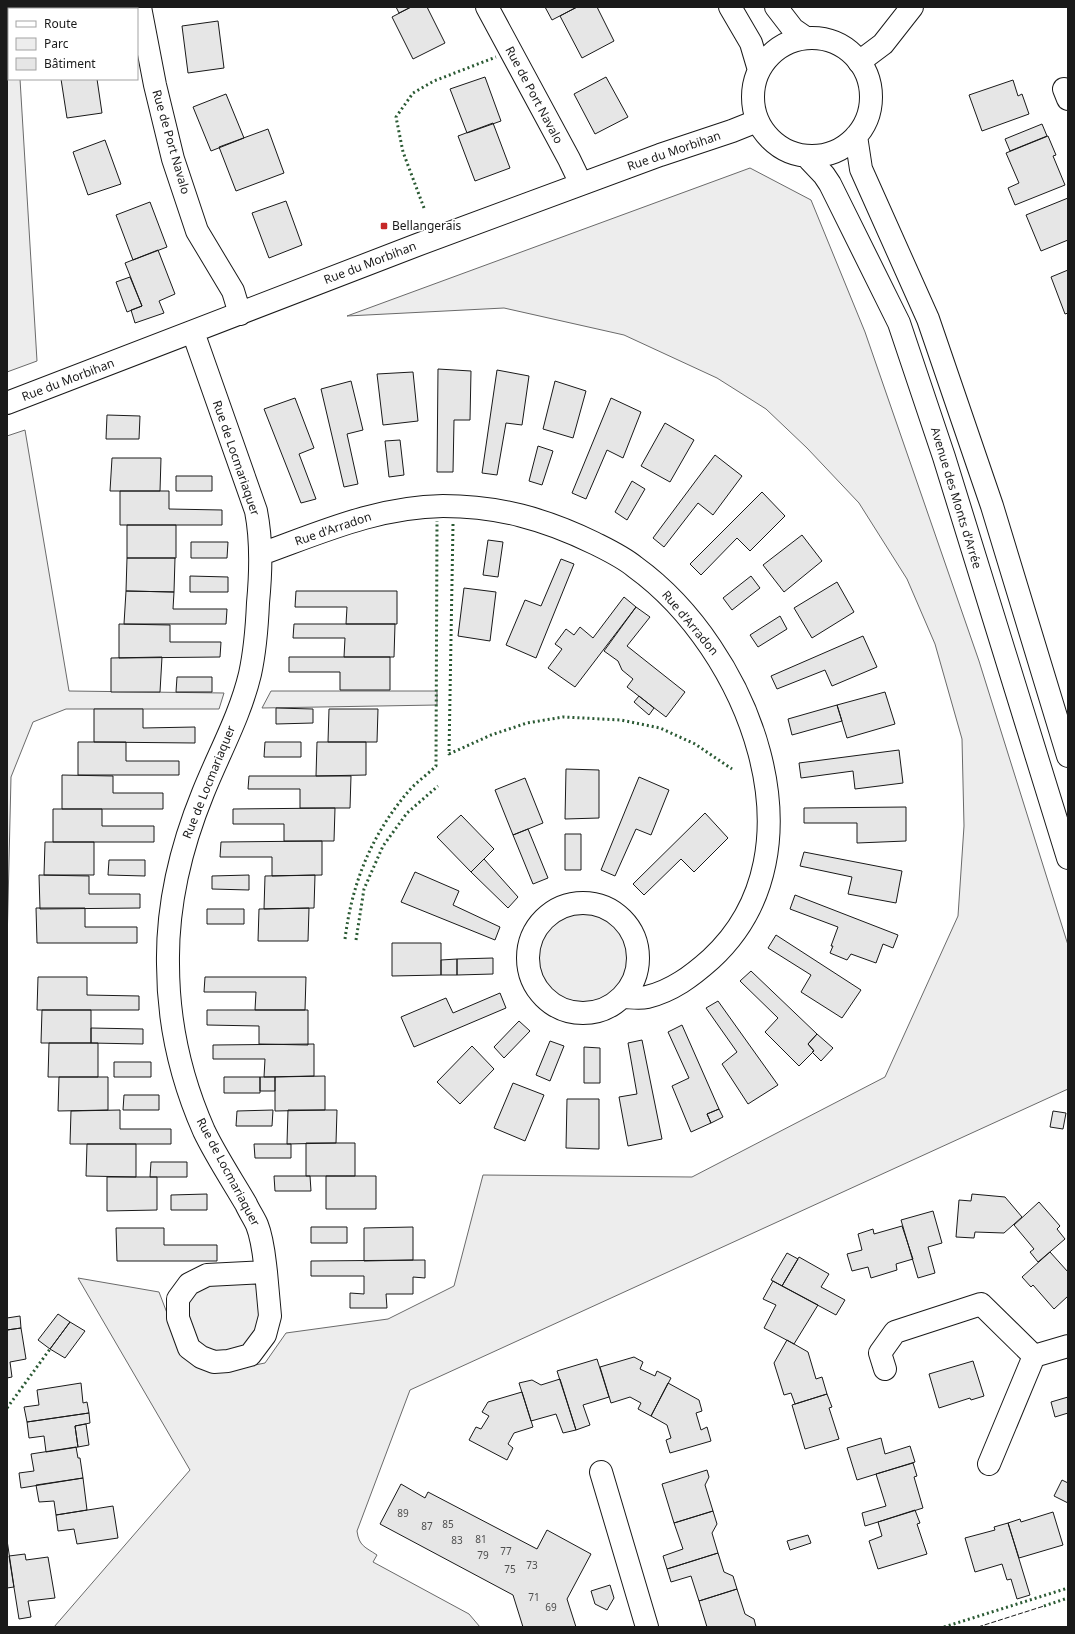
<svg xmlns="http://www.w3.org/2000/svg" width="1075" height="1634" viewBox="0 0 1075 1634" font-family="'Noto Sans',sans-serif">
  <style>
    .green { fill: #ededed; stroke: #6a6a6a }
    .building { fill: #e6e6e6; stroke: #1a1a1a }
    .lines { fill: none; stroke-linecap: round; stroke-linejoin: round }
    .street-casing { stroke: #1a1a1a; stroke-width: 24 }
    .secondary-casing { stroke: #1a1a1a; stroke-width: 24 }
    .street { stroke: #fff; stroke-width: 22 }
    .secondary { stroke: #fff; stroke-width: 22 }
    .hedge { stroke: #2b5a34; stroke-width: 3; stroke-dasharray: 2 3; stroke-linecap: butt }
    .fence { stroke: #1a1a1a; stroke-width: 1; stroke-dasharray: 5 2; stroke-linecap: butt }
    .poi-dot { fill: #c62828; stroke: #fff; stroke-width: 1.5 }
    .labels { text-anchor: middle; stroke-width: 3; stroke-linejoin: round; paint-order: stroke }
    .number-label { font-size: 10px; fill: #4d4d4d }
    .street-label { font-size: 12px; fill: #1a1a1a; stroke: #fff }
    .poi-label { font-size: 12px; fill: #1a1a1a; stroke: #fff; text-anchor: start }
  </style>
  <rect width="100%" height="100%" fill="#fff"/>
  <path class="green" d="M7 7H16V9H9V79H20L37 361 7 372Z
    M750 168 811 200 865 332 979 661 1068 945V1089L410 1390 357 1531C359 1546 365 1547 377 1555L373 1562 469 1614 480 1627H54L190 1470 78 1278 159 1292 183 1355 219 1372 265 1363 286 1333 388 1319 454 1286 483 1175 692 1177 885 1077 958 916 964 826 962 739 935 644 907 579 859 503 807 448 766 409 717 378 624 335 504 308 347 316Z
    M25 430 69 691 224 693 219 709H66L33 722 11 777 7 945V436Z
    M271 691H437V705L262 708Z
    M528 958a55 55 0 1 1 110 0a55 55 0 1 1-110 0Z
    M249 1277 265 1292 250 1355 201 1357 178 1299 189 1284Z"/>
  <path class="building" d="M396 7H411L399 13Z
    M411 7H427L445 43 413 59 392 17Z
    M545 7H577L552 20Z
    M577 7H597L614 41 582 58 560 16Z
    M218 21 224 68 188 73 182 26Z
    M485 77 501 121 467 133 450 89Z
    M606 77 628 117 595 134 574 94Z
    M61 79H97L102 113 67 118Z
    M1013 80 1018 96 1022 94 1029 114 982 131 969 95Z
    M226 94 244 138 211 151 193 107Z
    M493 123 510 168 475 181 458 136Z
    M1042 124 1047 136 1010 151 1005 139Z
    M268 129 284 173 236 191 219 147Z
    M1048 136 1056 155 1053 156 1065 185 1015 205 1008 188 1019 183 1006 153Z
    M105 140 121 184 88 195 73 152Z
    M1068 198V240L1041 251 1026 215Z
    M286 201 302 245 269 258 252 213Z
    M150 202 167 247 133 260 116 215Z
    M158 250 175 294 159 301 164 313 135 323 131 310 142 306 125 263Z
    M1068 270V313L1065 314 1051 277Z
    M130 277 142 306 127 312 116 282Z
    M438 369 471 371 470 420H454L453 472H437Z
    M497 370 529 376 522 425 506 423 497 475 482 473Z
    M413 372 418 421 383 425 377 374Z
    M351 381 363 430 347 434 358 484 344 487 321 389Z
    M555 381 586 391 573 438 543 429Z
    M295 398 314 448 299 454 316 499 301 503 264 409Z
    M611 398 641 412 623 458 607 450 586 499 572 493Z
    M107 415 140 416 139 439H106Z
    M665 423 694 440 670 482 641 466Z
    M400 440 404 475 389 477 385 441Z
    M538 446 553 451 542 485 529 481Z
    M715 455 742 476 713 515 698 503 664 547 653 538Z
    M112 458H161L160 491H110Z
    M176 476H212V491H176Z
    M632 481 645 489 627 520 615 512Z
    M120 491H169V509L222 510V525H120Z
    M762 492 785 516 750 551 737 538 701 575 690 564Z
    M127 525H176V558H127Z
    M802 535 822 561 784 592 763 565Z
    M488 540 503 542 498 577 483 575Z
    M191 542H228L227 558H191Z
    M127 558H175L174 592 126 591Z
    M561 559 574 564 536 658 506 645 525 600 541 606Z
    M190 576 228 577V592H190Z
    M751 576 760 588 732 610 723 598Z
    M837 582 854 612 812 638 794 608Z
    M464 588 496 592 490 641 458 636Z
    M126 591 174 592 173 609H227L226 624H124Z
    M296 591H397V624H346L347 607H295Z
    M624 597 636 607 575 687 548 668 562 649 555 644 566 629 574 635 580 627 593 638Z
    M636 607 650 617 627 646 685 692 666 717 627 687 633 679 622 670 618 661 604 651Z
    M780 616 787 629 758 647 750 635Z
    M119 624 170 625V642H221L220 657 119 658Z
    M294 624H395L394 657H344L345 638H293Z
    M863 636 877 667 832 686 825 670 777 689 771 676Z
    M162 657 160 692H111V658Z
    M289 657H390V690H340V672H289Z
    M177 677H212V692H176Z
    M885 692 895 724 847 738 837 705Z
    M639 696 654 708 649 715 634 702Z
    M837 705 842 721 792 735 788 719Z
    M276 708 313 709V723L276 724Z
    M94 709H143V728L195 727V743L94 742Z
    M329 709H378L377 742H328Z
    M78 742H126V761H179V775H78Z
    M265 742H301V757H264Z
    M317 742H366V775L316 776Z
    M899 750 903 783 855 789 853 771 801 778 799 763Z
    M566 769 599 770V818L565 819Z
    M62 775 113 776V793H163V809H62Z
    M249 776H351L350 808H300V789H248Z
    M639 777 669 790 651 835 636 829 615 876 601 870Z
    M525 778 543 823 513 835 495 790Z
    M906 807V841L857 843V823H804V808Z
    M335 808 334 841H284V824H233V809Z
    M53 809H102V826H154V842H53Z
    M705 813 728 838 694 872 681 859 644 895 633 884Z
    M461 815 494 849 471 872 437 837Z
    M528 829 548 878 533 884 513 835Z
    M565 834H581V870H565Z
    M322 841V875L272 876V857H220L221 842Z
    M45 842H94V875H44Z
    M804 852 902 871 896 903 848 894 852 877 800 866Z
    M484 859 518 897 508 908 471 872Z
    M109 860H145V876L108 875Z
    M415 872 459 891 453 905 500 927 495 940 401 902Z
    M39 875 89 876V894H140V908L40 909Z
    M249 875V890L212 889V876Z
    M315 875 314 908 264 909 265 876Z
    M795 895 898 935 893 948 883 944 876 963 851 954 847 960 830 953 833 946H831L838 927 790 909Z
    M36 908H85V927H137V943H37Z
    M309 908 308 941H258L259 909Z
    M207 909H244V924H207Z
    M776 935 861 990 842 1018 801 992 811 975 768 948Z
    M392 943H441V975L392 976Z
    M493 958V974L457 975V959Z
    M457 959V975H441V960Z
    M751 971 817 1034 808 1044 814 1051 799 1066 765 1032 778 1018 740 981Z
    M38 977H87V995L139 996V1010H37Z
    M205 977H306L305 1010H255L256 992H204Z
    M500 993 506 1008 414 1047 401 1017 446 998 453 1013Z
    M718 1001 778 1085 748 1104 722 1064 737 1052 706 1008Z
    M42 1010H91V1043H41Z
    M207 1010H308V1045L259 1044V1026L207 1025Z
    M519 1021 530 1031 504 1058 494 1047Z
    M682 1025 719 1109 707 1114 711 1123 691 1132 672 1086 689 1078 668 1032Z
    M91 1028 143 1029V1044L91 1043Z
    M817 1034 833 1048 821 1061 812 1052 814 1051 808 1044Z
    M642 1040 662 1139 628 1146 619 1097 637 1094 628 1043Z
    M550 1041 564 1046 550 1081 536 1075Z
    M49 1043H98V1077H48Z
    M314 1044V1076L264 1077 265 1059H213V1045Z
    M472 1046 494 1069 460 1104 437 1082Z
    M584 1047 600 1048V1083H584Z
    M114 1062H151V1077H114Z
    M325 1076V1110L275 1111V1077Z
    M59 1077H108V1110L58 1111Z
    M224 1077H260V1093H224Z
    M260 1077H275V1091H260Z
    M513 1083 544 1095 525 1141 494 1128Z
    M124 1095H159V1110H123Z
    M567 1099H599V1149L566 1148Z
    M719 1109 723 1117 711 1123 707 1114Z
    M120 1110V1129H171V1144H70L71 1111Z
    M273 1110 272 1126H236L237 1111Z
    M288 1110H337L336 1143 287 1144Z
    M1053 1111 1066 1113 1063 1129 1050 1127Z
    M306 1143H355V1176H306Z
    M87 1144H136V1177L86 1176Z
    M254 1144H291V1158H255Z
    M151 1162H187V1177H150Z
    M274 1176H310L311 1191H275Z
    M326 1176H376V1209H326Z
    M107 1177H157V1210L107 1211Z
    M207 1194V1210H171V1195Z
    M972 1194 1005 1197 1022 1217 1004 1233 975 1232 974 1238 956 1237 959 1200 971 1201Z
    M1039 1202 1060 1226 1057 1229 1065 1239 1038 1262 1030 1252 1034 1249 1014 1225Z
    M933 1211 942 1243 928 1247 935 1273 918 1278 901 1220Z
    M902 1226 913 1259 896 1264 897 1270 871 1278 868 1267 852 1271 847 1254 862 1250 858 1234 873 1229 874 1234Z
    M311 1227H347V1243H311Z
    M413 1227V1260L364 1261V1228Z
    M116 1228H164V1245H217V1261H117Z
    M1050 1252 1068 1272V1296L1054 1309 1033 1285 1031 1287 1022 1277Z
    M787 1253 798 1259 782 1286 771 1280Z
    M799 1257 829 1274 821 1287 845 1300 836 1315 782 1286Z
    M425 1260V1278L413 1277V1294H386L387 1308H350V1293L364 1294V1276H311V1261Z
    M773 1281 818 1305 794 1344 764 1328 776 1305 763 1299Z
    M58 1314 70 1322 50 1349 38 1340Z
    M20 1316 21 1328 7 1330V1318Z
    M70 1322 85 1331 65 1358 50 1349Z
    M21 1328 26 1359 10 1362 12 1377 7 1378V1330Z
    M787 1340 808 1352 816 1379 822 1377 827 1394 795 1404 791 1393 784 1395 774 1363Z
    M634 1357 643 1362 640 1369 655 1376 657 1371 671 1378 651 1416 638 1409 641 1403 630 1397 611 1403 600 1367Z
    M597 1359 609 1397 583 1405 590 1425 576 1430 557 1371Z
    M973 1361 984 1396 971 1400 970 1398 939 1408 929 1374Z
    M560 1379 576 1430 563 1433 556 1414 531 1421 519 1383 532 1380 541 1385Z
    M81 1383 83 1403 87 1402 89 1413 27 1422 24 1407 39 1405 37 1390Z
    M668 1383 699 1400 702 1411 696 1413 701 1430 707 1427 711 1441 670 1453 666 1440 671 1438 667 1425 651 1416Z
    M522 1392 533 1427 514 1433 508 1444 513 1448 507 1460 469 1440 476 1427 481 1429 489 1416 482 1412 488 1402Z
    M827 1394 832 1407 829 1408 839 1439 805 1449 792 1405Z
    M1068 1397V1413L1055 1417 1051 1402Z
    M89 1413 90 1423 75 1426 78 1447 46 1452 44 1436 29 1438 27 1422Z
    M86 1424 89 1445 78 1447 75 1426Z
    M881 1438 885 1454 910 1446 915 1462 857 1480 847 1448Z
    M76 1447 78 1458H80L83 1478 21 1488 19 1473 34 1471 31 1454Z
    M913 1463 917 1476 914 1477 923 1508 865 1526 862 1513 886 1506 876 1474Z
    M707 1470 709 1477 705 1485 713 1511 674 1523 662 1484Z
    M83 1478 87 1510 56 1515 54 1501 39 1502 36 1485Z
    M1062 1480 1068 1483V1503L1054 1496Z
    M401 1484 425 1498 428 1492 537 1549 547 1530 591 1554 567 1599 576 1627H523L513 1595 380 1524Z
    M113 1506 118 1538 77 1544 74 1529 58 1531 56 1515Z
    M915 1510 920 1523 917 1524 927 1554 878 1569 869 1541 882 1536 878 1522Z
    M713 1511 717 1524 712 1533 718 1553 667 1569 663 1556 683 1549 674 1523Z
    M1053 1512 1063 1545 1019 1558 1008 1523 1020 1519 1021 1522Z
    M1008 1523 1030 1595 1017 1599 1011 1579 1007 1580 1002 1564 975 1572 965 1538 995 1530 994 1527Z
    M808 1535 811 1543 790 1550 787 1541Z
    M7 1540 14 1587 7 1588Z
    M718 1553 724 1572 733 1576 737 1589 699 1601 691 1576 671 1582 667 1569Z
    M25 1554 26 1560 48 1557 55 1598 28 1601 31 1617 19 1619 9 1556Z
    M610 1585 614 1598 607 1610 595 1604 591 1591Z
    M737 1589 745 1614 754 1619 756 1627H707L699 1601Z"/>
  <g class="lines">
    <g class="street-casing">
      <path id="street" d="M140 7 155 85 173 159 197 231 233 291 240 314
        M487 7 569 159 581 184
        M859 62 883 44 912 7
        M1064 89 1068 99
        M193 332 256 511C262 542 261 571 258 603 257 626 255 651 250 674 240 716 219 753 203 793 181 847 167 905 168 964 168 1021 181 1079 204 1131 216 1156 232 1180 246 1204 249 1211 254 1218 257 1225 263 1240 264 1256 266 1272
        M7 403 417 245 660 155 732 131 757 121
        M261 554C322 532 377 507 443 506 498 506 545 519 594 543 608 550 623 557 635 567 747 648 829 850 711 959 692 976 672 991 647 997 639 999 630 997 623 997
        M528 958a55 55 0 1 1 110 0a55 55 0 1 1-110 0Z
        M266 1272 270 1316 265 1335 250 1355 228 1361 214 1362 201 1357 189 1348 178 1318V1299L189 1284 207 1275Z
        M1034 1356 1068 1346
        M885 1369 880 1353 895 1332 981 1304 1034 1356
        M989 1464 1034 1356
        M601 1472 647 1627"/>
    </g>
    <g class="secondary-casing">
      <path id="secondary" d="M730 7 751 43 759 70
        M776 7 793 29 806 38
        M753 97a59 59 0 1 1 118 0a59 59 0 1 1-118 0Z
        M856 136 861 169 928 319 992 506 1068 756
        M806 156 824 175 830 184 899 323 944 457 1068 858"/>
    </g>
    <use href="#street" class="street"/>
    <use href="#secondary" class="secondary"/>
    <path class="hedge" d="M424 208 403 152 396 117 413 93 434 81 496 57
      M453 524 449 754 491 735 527 723 563 717 621 720 660 728 695 744 732 769
      M345 939C352 883 371 836 407 793 415 783 427 775 436 766L437 521
      M356 940 364 889 383 846 407 813 438 786
      M7 1408 50 1349
      M1044 1606 1068 1598
      M944 1627 1068 1588"/>
    <path class="fence" d="M978 1627 1044 1606"/>
  </g>
  <rect class="poi-dot" x="380" y="222" width="8" height="8" rx="2"/>
  <g class="labels">
    <g class="number-label">
      <text x="403" y="1517">89</text>
      <text x="448" y="1528">85</text>
      <text x="427" y="1530">87</text>
      <text x="481" y="1543">81</text>
      <text x="457" y="1544">83</text>
      <text x="506" y="1555">77</text>
      <text x="483" y="1559">79</text>
      <text x="532" y="1569">73</text>
      <text x="510" y="1573">75</text>
      <text x="534" y="1601">71</text>
      <text x="551" y="1611">69</text>
    </g>
    <g class="street-label">
      <text transform="translate(534 95) rotate(62)" y="4">Rue de Port Navalo</text>
      <text transform="translate(171 142) rotate(74)" y="4">Rue de Port Navalo</text>
      <text transform="translate(674 151) rotate(-19)" y="4">Rue du Morbihan</text>
      <text transform="translate(370 263) rotate(-21)" y="4">Rue du Morbihan</text>
      <text transform="translate(68 380) rotate(-21)" y="4">Rue du Morbihan</text>
      <text transform="translate(236 458) rotate(71)" y="4">Rue de Locmariaquer</text>
      <text transform="translate(956 498) rotate(73)" y="4">Avenue des Monts d'Arrée</text>
      <text transform="translate(333 529) rotate(-19)" y="4">Rue d'Arradon</text>
      <text transform="translate(690 623) rotate(50)" y="4">Rue d'Arradon</text>
      <text transform="translate(209 782) rotate(-68)" y="4">Rue de Locmariaquer</text>
      <text transform="translate(228 1172) rotate(62)" y="4">Rue de Locmariaquer</text>
    </g>
    <g class="poi-label">
      <text x="392" y="230">Bellangerais</text>
    </g>
  </g>
  <rect width="1075" height="1634" fill="none" stroke="#1a1a1a" stroke-width="16"/>
  <rect x="8" y="8" width="130" height="72" fill="#ffffff" stroke="#a3a3a3"/>
  <rect x="16" y="21" width="20" height="6" fill="#ffffff" stroke="#a3a3a3"/>
  <text x="44" y="28" font-size="12" fill="#1a1a1a">Route</text>
  <rect x="16" y="38" width="20" height="12" fill="#ededed" stroke="#a3a3a3"/>
  <text x="44" y="48" font-size="12" fill="#1a1a1a">Parc</text>
  <rect x="16" y="58" width="20" height="12" fill="#e6e6e6" stroke="#a3a3a3"/>
  <text x="44" y="68" font-size="12" fill="#1a1a1a">Bâtiment</text>
</svg>
